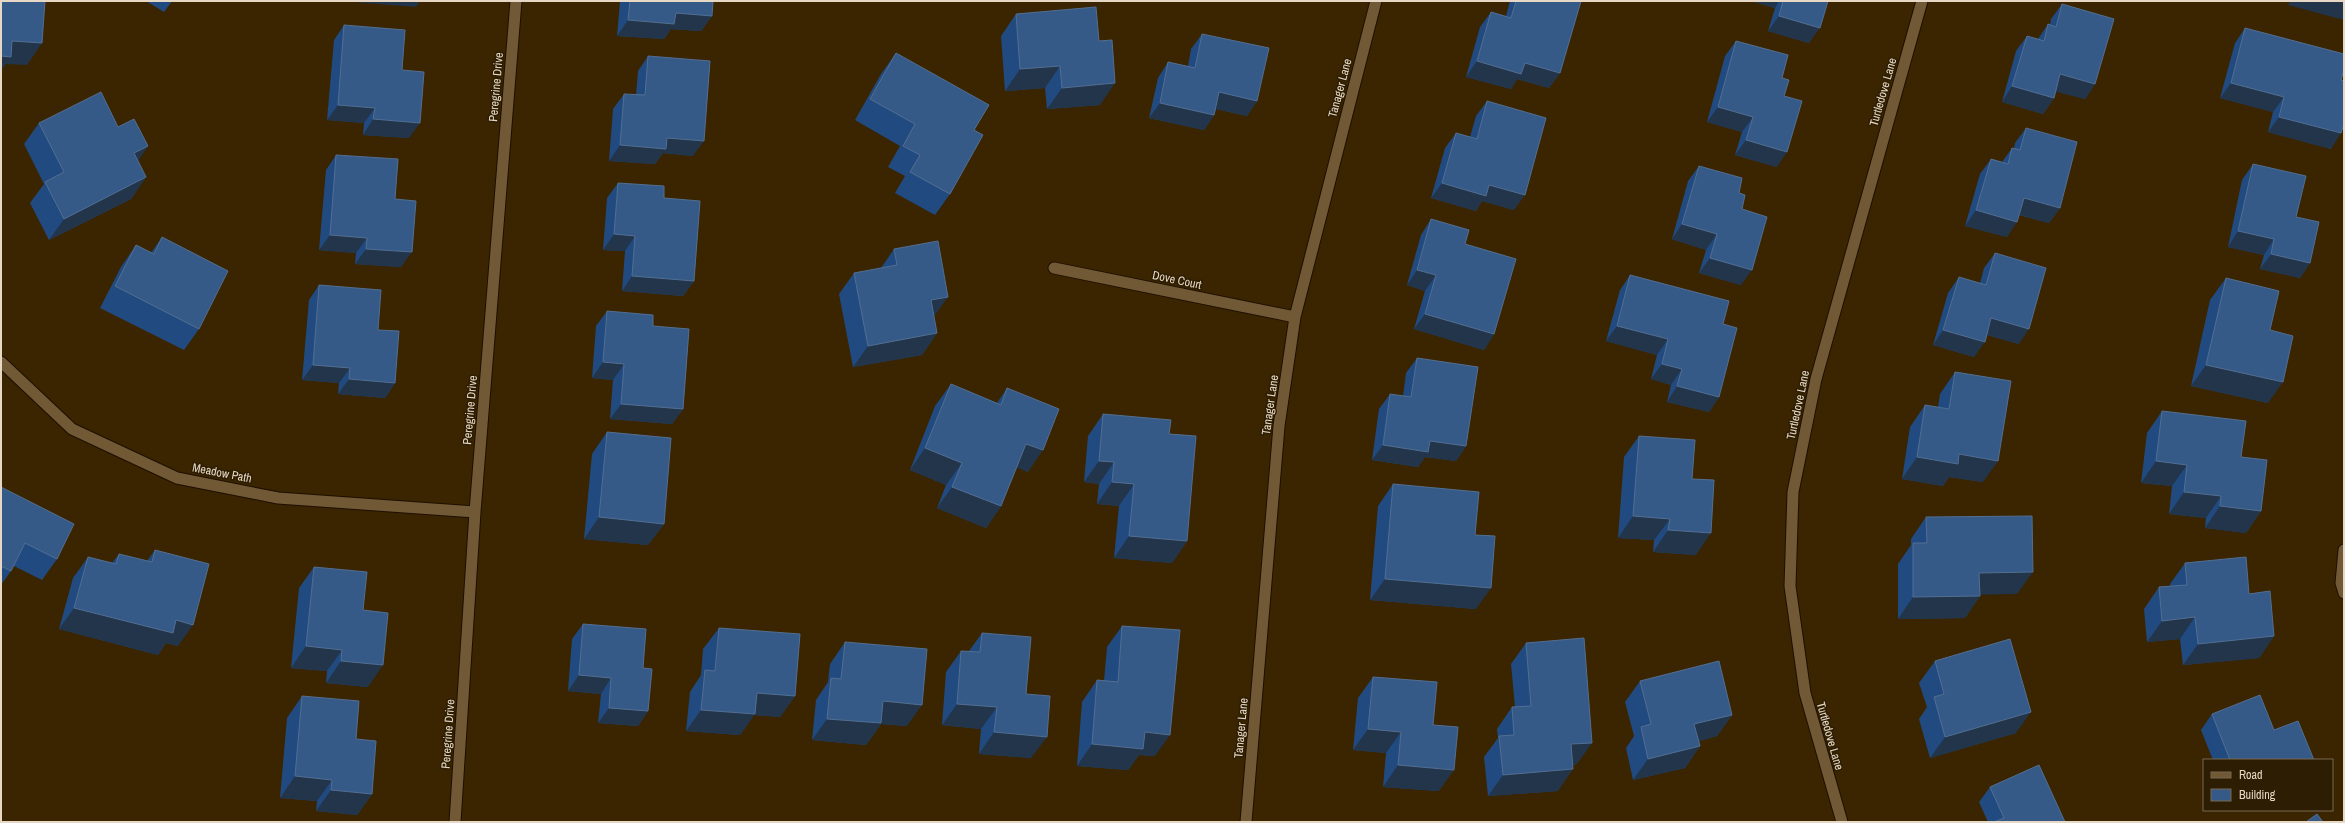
<svg xmlns="http://www.w3.org/2000/svg" width="2345" height="823" viewBox="0 0 2345 823" font-family="'Archivo Narrow',sans-serif">
  <style>
    .lines { fill: none; stroke-linecap: round; stroke-linejoin: round }
    .minor-casing { stroke: #1e0f00; stroke-width: 13 }
    .minor { stroke: #715936; stroke-width: 11 }
    .wall { fill: #214b80 }
    .shaded-wall { fill: #22354a }
    .building { fill: #365a88; stroke: #526e91 }
    .labels { text-anchor: middle; stroke-width: 3; stroke-linejoin: round; paint-order: stroke }
    .street-label { font-size: 12px; fill: #e6d8c5; stroke: #2d1d02 }
  </style>
  <rect width="100%" height="100%" fill="#3a2500"/>
  <g class="lines">
    <g class="minor-casing">
      <path id="minor" d="M1054 268 1295 317
        M1 362 72 429 177 478 278 498 475 512
        M2344 550 2341 583 2344 593
        M455 822 475 512 516 1
        M1246 822 1279 426 1295 317 1376 1
        M1842 822 1805 693 1790 586 1793 492 1816 379 1922 1"/>
    </g>
    <use href="#minor" class="minor"/>
  </g>
  <path class="wall" d="M146 1H172L164 12Z
    M620 1H713L712 16 701 31 671 29 664 39 617 36Z
    M1510 1H1581L1560 73 1549 88 1517 79 1511 89 1466 77 1480 27 1491 12 1506 16Z
    M1751 1H1828L1809 43 1768 31 1775 8Z
    M2062 4 2095 84 2085 99 2055 91 2054 98 2043 114 2002 102 2016 51 2027 36 2038 39 2048 24 2050 25 2051 19Z
    M1016 14 1100 105 1047 109 1045 88 1005 91 1001 36Z
    M344 25 402 70 409 138 363 135 364 123 327 120 334 40Z
    M2245 28 2341 80 2331 149 2268 132 2273 112 2220 98 2235 43Z
    M1202 34 1257 101 1247 116 1216 109 1214 115 1204 130 1149 118 1158 78 1168 62 1188 66 1191 49Z
    M1736 41 1782 78 1784 96 1777 167 1735 155 1742 132 1707 122 1725 56Z
    M896 53 974 130 950 194 935 215 895 193 905 176 888 167 900 146 855 120 881 74Z
    M648 56 693 156 663 153 655 164 609 161 613 109 624 94 636 95 638 71Z
    M1487 101 1514 210 1482 201 1476 211 1431 198 1445 148 1456 133 1470 137 1476 116Z
    M39 123 118 127 148 146 138 160 146 177 131 199 49 240 30 203 44 184 24 144Z
    M2026 128 2060 208 2049 223 2019 215 2007 237 1965 226 1980 174 1991 159 2002 162 2012 148 2014 149 2015 143Z
    M336 155 395 199 401 267 355 264 356 253 319 250 326 170Z
    M2253 164 2310 263 2300 278 2260 269 2264 255 2228 247 2242 180Z
    M1699 166 1739 193 1742 209 1741 285 1699 273 1706 250 1672 239 1688 181Z
    M618 183 664 198 694 281 683 296 622 291 625 251 603 250 607 198Z
    M1431 219 1465 244 1494 334 1484 350 1414 329 1425 291 1407 285 1421 235Z
    M162 237 199 329 184 350 100 308 121 267 136 245 151 253Z
    M894 249 937 333 922 355 853 367 839 294 854 273 881 268Z
    M1995 253 2019 344 1987 335 1974 357 1933 345 1948 293 1959 277 1980 283 1984 268Z
    M1630 275 1723 324 1719 397 1709 412 1667 402 1671 385 1651 379 1657 355 1606 341 1620 290Z
    M2226 278 2270 330 2268 403 2191 386 2210 300Z
    M319 285 378 330 395 383 385 398 338 394 339 383 302 380 309 300Z
    M607 311 653 326 683 409 672 424 610 419 613 380 592 378 596 326Z
    M1417 358 1466 446 1456 461 1425 457 1418 467 1372 460 1379 409 1390 394 1403 396 1406 373Z
    M1955 372 1983 482 1949 477 1943 486 1902 479 1910 427 1925 405 1938 407 1940 394Z
    M951 384 997 403 1007 388 1028 472 1017 467 1001 506 986 528 937 508 946 485 910 470 935 406Z
    M2162 411 2241 457 2261 511 2246 533 2205 528 2206 518 2169 514 2172 486 2141 483 2147 433Z
    M1103 414 1169 434 1187 541 1172 563 1114 558 1119 506 1097 504 1099 484 1084 482 1088 436Z
    M607 432 664 524 648 545 584 539 592 454Z
    M1639 436 1692 479 1696 555 1653 552 1654 540 1618 538 1624 457Z
    M1393 484 1476 609 1370 600 1378 506Z
    M1 487 57 559 42 580 14 566 11 571 1 585Z
    M1926 517 2017 594H1980V596L1965 618 1898 619V564L1911 545V539Z
    M155 550 178 646 166 643 158 655 59 629 73 578 88 557 112 563 119 554 147 561Z
    M2185 563 2249 594 2274 636 2259 658 2183 665 2180 639 2147 642 2144 609 2159 587 2170 586V584Z
    M314 567 363 610 368 687 326 683 327 671 291 668 299 588Z
    M583 624 643 668 648 711 638 726 598 723 601 694 568 691 572 639Z
    M1122 626 1155 756 1139 755 1128 770 1077 766 1082 702 1097 680 1104 681 1107 647Z
    M719 628 795 696 780 717 754 715 740 735 686 731 690 692 701 675 703 649Z
    M982 633 1026 694 1031 758 979 754 981 729 942 725 946 672 961 651H969Z
    M845 642 907 726 881 724 866 745 812 740 816 700 828 682 830 664Z
    M1526 643 1577 764 1572 765 1558 791 1488 796 1484 757 1498 738 1497 729 1512 707H1515L1511 664Z
    M1935 661 2016 733 1930 758 1919 719 1927 707 1919 683Z
    M1373 677 1433 725 1439 791 1383 787 1386 753 1353 750 1358 698Z
    M1640 681 1732 715 1717 736 1699 741 1700 746 1685 768 1633 780 1626 748 1634 736 1625 702Z
    M302 696 356 739 372 794 357 815 316 811 317 801 280 798 287 718Z
    M2212 714 2274 730 2314 760H2213L2201 730Z
    M1990 787 2065 822H1988L1979 802Z"/>
  <path class="shaded-wall" d="M354 1H420L416 7 354 2Z
    M1751 1H1779L1775 8Z
    M2290 1H2339L2344 2V20L2288 5Z
    M676 13 712 16 701 31 671 29 664 39 617 36 628 20Z
    M1779 16 1820 28 1809 43 1768 31Z
    M12 41 42 43 27 65 6 64 1 71V56Z
    M1477 61 1525 63 1560 73 1549 88 1517 79 1511 89 1466 77Z
    M1060 66 1045 88 1005 91 1020 69Z
    M2060 74 2095 84 2085 99 2049 90Z
    M1115 83 1100 105 1047 109 1062 88Z
    M2231 83 2284 97 2273 112 2220 98Z
    M2012 86 2054 98 2043 114 2002 102Z
    M1219 92 1257 101 1247 116 1208 107Z
    M1160 103 1214 115 1204 130 1149 118Z
    M338 105 375 108 364 123 327 120Z
    M1718 107 1753 117 1742 132 1707 122Z
    M2279 117 2341 133 2331 149 2268 132Z
    M373 119 420 123 409 138 363 135Z
    M667 138 704 141 693 156 663 153 655 164 609 161 620 145Z
    M1746 140 1787 152 1777 167 1735 155Z
    M148 146 133 168 134 153Z
    M146 177 131 199 49 240 64 219Z
    M1442 183 1489 185 1525 195 1514 210 1482 201 1476 211 1431 198Z
    M2024 198 2060 208 2049 223 2013 213Z
    M1976 210 2017 222 2007 237 1965 226Z
    M1682 224 1717 234 1706 250 1672 239Z
    M2238 231 2274 239 2264 255 2228 247Z
    M614 234 635 236 625 251 603 250Z
    M330 235 367 238 356 253 319 250Z
    M366 249 412 252 401 267 355 264Z
    M2271 254 2310 263 2300 278 2260 269Z
    M1710 258 1752 270 1741 285 1699 273Z
    M1417 270 1436 275 1425 291 1407 285Z
    M632 276 694 281 683 296 622 291Z
    M948 297 933 318 931 300Z
    M1425 314 1494 334 1484 350 1414 329Z
    M1991 318 2029 329 2019 344 1981 333Z
    M1617 326 1668 339 1657 355 1606 341Z
    M1943 330 1985 342 1974 357 1933 345Z
    M937 333 922 355 853 367 868 346Z
    M603 362 624 364 613 380 592 378Z
    M1662 364 1682 369 1671 385 1651 379Z
    M313 365 350 368 339 383 302 380Z
    M2206 365 2283 382 2268 403 2191 386Z
    M349 379 395 383 385 398 338 394Z
    M1677 386 1719 397 1709 412 1667 402Z
    M621 404 683 409 672 424 610 419Z
    M1430 441 1466 446 1456 461 1425 457 1418 467 1372 460 1383 445Z
    M1026 444 1043 450 1028 472 1011 465Z
    M925 448 962 463 946 485 910 470Z
    M1959 454 1998 461 1983 482 1949 477 1943 486 1902 479 1917 457Z
    M1099 461 1114 462 1099 484 1084 482Z
    M2156 461 2187 465 2172 486 2141 483Z
    M1112 482 1134 484 1119 506 1097 504Z
    M952 487 1001 506 986 528 937 508Z
    M2184 492 2221 496 2206 518 2169 514Z
    M2220 506 2261 511 2246 533 2205 528Z
    M1633 516 1670 519 1654 540 1618 538Z
    M599 517 664 524 648 545 584 539Z
    M1668 530 1711 533 1696 555 1653 552Z
    M1129 536 1187 541 1172 563 1114 558Z
    M2033 572 2017 594 1964 595 1979 573Z
    M1385 579 1491 588 1476 609 1370 600Z
    M1980 596 1965 618 1898 619 1913 597Z
    M74 608 176 620 193 625 178 646 166 643 158 655 59 629Z
    M2195 617 2180 639 2147 642 2162 621Z
    M2274 636 2259 658 2183 665 2198 644Z
    M306 646 342 650 327 671 291 668Z
    M341 661 383 665 368 687 326 683Z
    M579 675 611 678 601 694 568 691Z
    M757 693 795 696 780 717 754 715 740 735 686 731 701 710Z
    M883 701 922 705 907 726 881 724 866 745 812 740 827 719Z
    M957 704 997 707 981 729 942 725Z
    M609 708 648 711 638 726 598 723Z
    M2031 712 2016 733 1930 758 1945 737Z
    M1732 715 1717 736 1679 746 1694 724Z
    M1368 729 1401 732 1386 753 1353 750Z
    M994 732 1047 737 1031 758 979 754Z
    M1145 732 1170 735 1155 756 1139 755 1128 770 1077 766 1092 744Z
    M1592 743 1577 764 1556 766 1571 744Z
    M1700 746 1685 768 1633 780 1648 759Z
    M1398 765 1454 770 1439 791 1383 787Z
    M1573 769 1558 791 1488 796 1503 775Z
    M295 776 332 780 317 801 280 798Z
    M331 790 372 794 357 815 316 811Z"/>
  <path class="building" d="M1 1H45L42 43 12 41 11 57 1 56Z
    M630 1H713L712 16 676 13 674 24 628 20Z
    M1516 1H1581L1560 73 1525 63 1521 74 1477 61 1491 12 1511 18Z
    M1783 1H1828L1820 28 1779 16Z
    M2062 4 2114 19 2095 84 2060 74 2054 98 2012 86 2027 36 2044 41 2048 24 2056 27Z
    M1096 7 1099 41 1112 40 1115 83 1062 88 1060 66 1020 69 1016 14Z
    M344 25 405 30 402 70 424 72 420 123 373 119 375 108 338 105Z
    M2245 28 2344 54V70L2341 80 2344 81V124L2341 133 2279 117 2284 97 2231 83Z
    M1202 34 1269 48 1257 101 1219 92 1214 115 1160 103 1168 62 1195 68Z
    M1736 41 1788 55 1782 78 1789 80 1784 96 1802 101 1787 152 1746 140 1753 117 1718 107Z
    M896 53 989 105 974 130 983 135 950 194 910 172 920 155 903 146 915 124 870 99Z
    M648 56 710 61 704 141 667 138 666 149 620 145 624 94 645 95Z
    M101 92 118 127 134 119 148 146 134 153 146 177 64 219 45 182 64 172 39 123Z
    M1487 101 1546 118 1525 195 1489 185 1486 196 1442 183 1456 133 1477 139Z
    M2026 128 2077 142 2060 208 2024 198 2017 222 1976 210 1991 159 2008 164 2012 148 2020 150Z
    M336 155 398 159 395 199 416 201 412 252 366 249 367 238 330 235Z
    M2253 164 2306 176 2296 217 2319 222 2310 263 2271 254 2274 239 2238 231Z
    M1699 166 1742 178 1739 193 1745 195 1742 209 1767 217 1752 270 1710 258 1717 234 1682 224Z
    M618 183 664 186V198L700 201 694 281 632 276 635 236 614 234Z
    M1431 219 1469 230 1465 244 1516 259 1494 334 1425 314 1436 275 1417 270Z
    M162 237 228 271 199 329 115 286 136 245 154 254Z
    M938 241 948 297 931 300 937 333 868 346 854 273 897 265 894 249Z
    M1995 253 2046 268 2029 329 1991 318 1985 342 1943 330 1959 277 1986 285Z
    M1630 275 1729 301 1723 324 1737 328 1719 397 1677 386 1682 369 1662 364 1668 339 1617 326Z
    M2226 278 2279 291 2270 330 2293 336 2283 382 2206 365Z
    M319 285 381 290 378 330 399 331 395 383 349 379 350 368 313 365Z
    M607 311 653 315V326L689 329 683 409 621 404 624 364 603 362Z
    M1417 358 1478 367 1466 446 1430 441 1428 452 1383 445 1390 394 1411 397Z
    M1955 372 2011 381 1998 461 1959 454 1958 464 1917 457 1925 405 1949 409Z
    M951 384 1001 405 1007 388 1059 409 1043 450 1026 444 1001 506 952 487 962 463 925 448Z
    M2162 411 2246 421 2241 457 2267 460 2261 511 2220 506 2221 496 2184 492 2187 465 2156 461Z
    M1103 414 1171 420 1169 434 1196 436 1187 541 1129 536 1134 484 1112 482 1114 462 1099 461Z
    M607 432 671 438 664 524 599 517Z
    M1639 436 1695 440 1692 479 1714 480 1711 533 1668 530 1670 519 1633 516Z
    M1393 484 1479 492 1475 535 1495 536 1491 588 1385 579Z
    M1 487 74 524 57 559 25 543 11 571 1 566Z
    M2032 516 2033 572 1979 573 1980 596 1913 597V543H1927L1926 517Z
    M155 550 209 564 193 625 176 620 173 633 74 608 88 557 116 564 119 554 152 562Z
    M2246 557 2249 594 2270 591 2274 636 2198 644 2195 617 2162 621 2159 587 2187 585 2185 563Z
    M314 567 367 572 363 610 388 613 383 665 341 661 342 650 306 646Z
    M583 624 646 629 643 668 652 669 648 711 609 708 611 678 579 675Z
    M1122 626 1180 630 1170 735 1145 732 1143 749 1092 744 1097 680 1118 682Z
    M719 628 800 634 795 696 757 693 755 714 701 710 705 670 715 671Z
    M982 633 1031 637 1026 694 1050 696 1047 737 994 732 997 707 957 704 961 651 980 652Z
    M1584 638 1592 743 1571 744 1573 769 1503 775 1499 736 1514 735 1512 707 1531 706 1526 643Z
    M2010 639 2031 712 1945 737 1934 697 1944 694 1935 661Z
    M845 642 927 649 922 705 883 701 881 723 827 719 831 678 841 679Z
    M1719 661 1732 715 1694 724 1700 746 1648 759 1641 727 1651 724 1640 681Z
    M1373 677 1437 682 1433 725 1458 727 1454 770 1398 765 1401 732 1368 729Z
    M2260 695 2274 730 2298 721 2314 760H2230L2212 714Z
    M302 696 359 701 356 739 376 741 372 794 331 790 332 780 295 776Z
    M2039 765 2065 822H1994L2004 818 1990 787Z
    M2317 814 2323 822H2306Z"/>
  <g class="labels">
    <g class="street-label">
      <text transform="translate(496 87) rotate(-85)" y="4">Peregrine Drive</text>
      <text transform="translate(1340 88) rotate(-75)" y="4">Tanager Lane</text>
      <text transform="translate(1883 92) rotate(-74)" y="4">Turtledove Lane</text>
      <text transform="translate(1177 280) rotate(12)" y="4">Dove Court</text>
      <text transform="translate(1270 405) rotate(-82)" y="4">Tanager Lane</text>
      <text transform="translate(1798 405) rotate(-78)" y="4">Turtledove Lane</text>
      <text transform="translate(470 410) rotate(-85)" y="4">Peregrine Drive</text>
      <text transform="translate(222 473) rotate(11)" y="4">Meadow Path</text>
      <text transform="translate(1241 728) rotate(-85)" y="4">Tanager Lane</text>
      <text transform="translate(448 734) rotate(-86)" y="4">Peregrine Drive</text>
      <text transform="translate(1830 736) rotate(74)" y="4">Turtledove Lane</text>
    </g>
  </g>
  <rect width="2345" height="823" fill="none" stroke="#e6d8c5" stroke-width="4"/>
  <rect x="2203" y="759" width="130" height="52" fill="#2d1d02" stroke="#776850"/>
  <rect x="2211" y="772" width="20" height="6" fill="#715936" stroke="#776850"/>
  <text x="2239" y="779" font-size="12" fill="#e6d8c5">Road</text>
  <rect x="2211" y="789" width="20" height="12" fill="#365a88" stroke="#776850"/>
  <text x="2239" y="799" font-size="12" fill="#e6d8c5">Building</text>
</svg>
